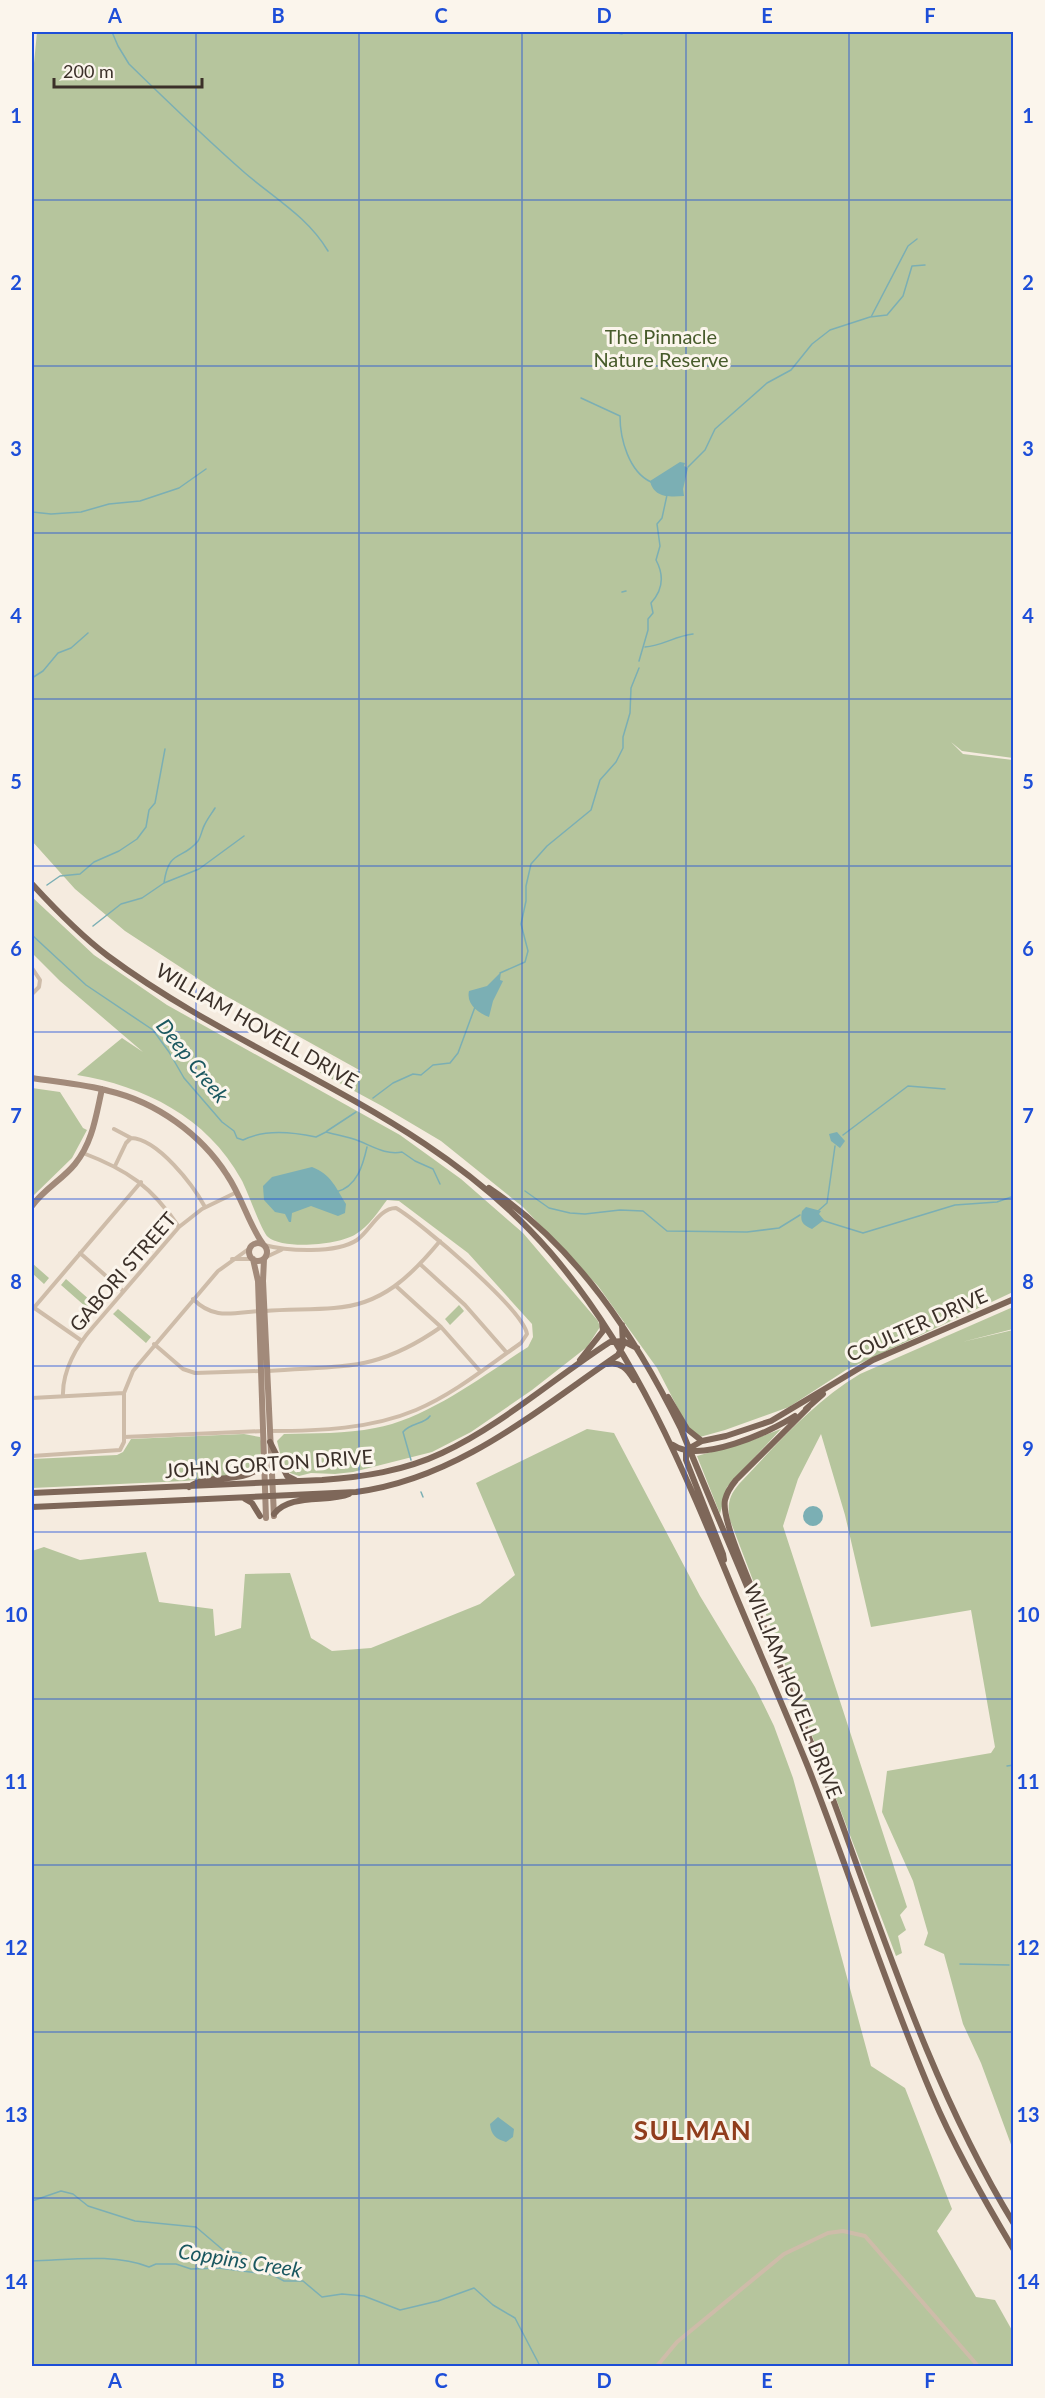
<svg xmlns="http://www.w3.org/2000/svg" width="1045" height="2398" viewBox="0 0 1045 2398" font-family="Lato,sans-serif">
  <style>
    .green { fill: #b6c59d }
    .water { fill: #7bafb4 }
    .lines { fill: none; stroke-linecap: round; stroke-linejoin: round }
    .stream { stroke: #7bafb4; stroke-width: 1.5 }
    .street { stroke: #cebca9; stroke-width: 4 }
    .secondary { stroke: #a28a7a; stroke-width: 6 }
    .primary { stroke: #7e6759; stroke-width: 6 }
    .grid { fill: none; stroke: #1d4ed8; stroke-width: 1.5; stroke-opacity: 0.55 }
    .labels { text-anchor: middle; stroke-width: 6; stroke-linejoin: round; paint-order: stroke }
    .park-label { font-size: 20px; fill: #475b2b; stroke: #fbf5ec }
    .street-label { font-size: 20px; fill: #3b3029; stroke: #fbf5ec }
    .water-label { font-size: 21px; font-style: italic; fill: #1b5860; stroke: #fbf5ec }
    .district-label { font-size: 26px; font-weight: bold; letter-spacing: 1.5px; fill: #903d1c; stroke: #fbf5ec }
    .neatline { fill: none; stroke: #1d4ed8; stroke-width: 2 }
    .grid-label { font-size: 20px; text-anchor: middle; font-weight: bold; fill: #1d4ed8 }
  </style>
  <rect width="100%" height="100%" fill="#f5ebdf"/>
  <path class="green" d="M37 32H1013V758L962 751 951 742 963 754 1013 760V1292L846 1370 789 1407 725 1430 700 1437 687 1426 657 1368 598 1286 523 1207 441 1141 382 1106 319 1072 361 1071 217 991 125 931 75 889 32 841V84Z
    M32 897 94 955 167 1005 400 1135 461 1179 523 1233 598 1321 600 1327 587 1347 532 1390 471 1432 432 1452 353 1472 335 1474 311 1473 299 1476 287 1472 283 1465 277 1441 284 1434C314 1433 346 1434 375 1428 427 1419 484 1375 528 1347L533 1337 532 1324 468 1253 399 1201 387 1200C378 1212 369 1226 356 1234 340 1245 283 1250 268 1237 261 1231 248 1191 241 1179 207 1117 144 1086 77 1075L122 1038 143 1052 60 981 32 953Z
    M32 1088 60 1092 83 1128 87 1130 72 1158 32 1197Z
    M32 1263 49 1278 44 1284 32 1273Z
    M66 1279 99 1308 94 1314 61 1285Z
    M459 1305 464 1311 450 1325 445 1319Z
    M1013 1307V1329L962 1342 1013 1330V2150L981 2063 963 2024 944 1954 924 1945 928 1933 913 1881 882 1812 887 1771 991 1753 995 1747 971 1610 871 1627 845 1515 821 1434 798 1479 783 1526 907 1907 900 1915 906 1930 898 1936 902 1953 896 1956 730 1520C727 1504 729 1496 739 1484 777 1444 813 1402 860 1374Z
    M118 1309 151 1337 146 1343 113 1314Z
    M587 1429 614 1433 700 1596 755 1687 774 1726 793 1778 871 2066 905 2088 952 2209 937 2231 976 2297 995 2300 1013 2332V2366H32V1551L44 1547 80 1560 146 1552 159 1602 213 1609 215 1636 241 1628 245 1574 290 1573 311 1638 332 1651 371 1648 480 1604 515 1575 476 1483Z
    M781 1429 727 1487 720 1514 697 1456 750 1441Z
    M244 1434 260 1437 262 1446 259 1465 244 1474 231 1476 185 1481 32 1488V1459L117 1455 123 1452 131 1439Z"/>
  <path class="water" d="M680 462 685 463 684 466 688 468 683 489 684 496C669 497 654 498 650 481Z
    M501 972 500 980 503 981 493 1001 489 1017C478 1013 466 1004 469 991L487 986Z
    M837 1132 845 1141 840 1148 831 1141 829 1134Z
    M312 1167C331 1174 336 1188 346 1204L345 1213 338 1216 311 1206 292 1213 291 1222H289L285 1214 275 1212 264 1200 263 1186 272 1177Z
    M806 1207 821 1211 819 1214 824 1220 812 1229C802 1224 800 1222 802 1211Z
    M803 1516a10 10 0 1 1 20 0a10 10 0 1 1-20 0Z
    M498 2117 514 2129 513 2137 506 2142C496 2139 491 2135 490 2124Z"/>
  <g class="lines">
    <path class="stream" d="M112 32 118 46 129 64C167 101 205 138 245 173 274 198 308 217 328 251
      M613 32 622 34
      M871 317 908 246 917 239
      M581 398 620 416C620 439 629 472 651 482
      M688 467 705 450 715 429 767 383 791 370 812 344 830 330 870 317 887 315 903 296 912 266 925 265
      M32 512 51 514 81 512 109 504 140 501 179 488 206 469
      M622 592 626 591
      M645 647C662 646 675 636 693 634
      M639 661 648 630V619L653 613 651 603C663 590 664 575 656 560L660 546 657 524 662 518 667 495
      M32 678 43 671 58 653 71 648 88 633
      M164 883C169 848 182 861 198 841 201 837 202 829 205 824 208 818 212 813 215 808
      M47 885 60 876 80 874 94 862 119 851 137 839 146 827 149 810 155 803 165 749
      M93 926 121 904 142 898 164 883 199 869 244 836
      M32 935 86 985 153 1030 169 1052 184 1078 222 1122 234 1131 237 1138 243 1140C265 1129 292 1132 316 1137L326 1132C337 1135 349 1137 359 1141 374 1147 386 1155 402 1152L415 1161 433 1169 440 1184
      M500 973 525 962 528 951 521 924 526 901V886L531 864 547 846 591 810 600 780 616 762 623 748V737L630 713 631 688 639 668
      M373 1098 393 1083 413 1074 421 1075 433 1065 450 1063 458 1053 475 1007
      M327 1131 356 1112
      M843 1135 908 1086 945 1089
      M525 1191 549 1208 570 1213 585 1214 620 1210 643 1211 667 1231 747 1232 779 1228 800 1215
      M336 1192C357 1187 363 1165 367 1147
      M818 1211 827 1203 835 1146
      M821 1220 863 1233 955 1205 997 1202 1014 1196
      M411 1460 403 1432C410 1423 425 1424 430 1416
      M421 1492 423 1497
      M1007 1766 1014 1765
      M960 1964 1009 1965
      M32 2201 61 2191 73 2194 88 2206 135 2221 196 2227 223 2250 241 2253
      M32 2261C69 2260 114 2253 149 2267L156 2264H176L191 2269 219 2268 273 2275 284 2281H303L322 2297 342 2294 364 2296 400 2310 438 2301 474 2288 493 2305 515 2318 540 2366"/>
    <path class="street" d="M32 968 40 980 39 987 32 994
      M114 1129 131 1138
      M83 1153C128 1170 152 1187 179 1227
      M115 1166 126 1143 131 1138C158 1139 193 1185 205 1207
      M264 1245C287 1251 336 1254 357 1240 370 1231 379 1208 396 1208 420 1222 523 1309 527 1334L521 1343C488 1366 454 1394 416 1410 371 1429 319 1431 270 1431
      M80 1253 123 1291
      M264 1258 281 1250
      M232 1259H252
      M420 1264 465 1305 507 1353
      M397 1287 441 1327 480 1371
      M193 1299C214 1320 232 1313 259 1311
      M33 1307 82 1341
      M32 1310 141 1182
      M265 1311C288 1309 311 1310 334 1308 382 1305 411 1276 440 1241
      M154 1344 183 1369 195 1373 260 1371
      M268 1371C343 1365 375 1373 441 1327
      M63 1396C62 1371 77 1345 93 1327L179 1227 202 1209 237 1192
      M32 1398 124 1393
      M124 1437 264 1431
      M32 1456 120 1450 124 1442V1393L133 1371 218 1271 250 1248
      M657 2366 677 2342 784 2254 828 2233 843 2231 865 2236 978 2366"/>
    <path class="secondary" d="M32 1078C57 1082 84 1084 109 1091 156 1102 201 1134 227 1175 242 1197 248 1223 263 1244
      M32 1206C44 1189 62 1180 75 1164 93 1142 96 1115 102 1089
      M249 1252a9 9 0 1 1 18 0a9 9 0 1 1-18 0Z
      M253 1259 258 1281 266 1518
      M264 1259 263 1281 274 1516"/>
    <path class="primary" d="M32 884C55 909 80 935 108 956 252 1063 428 1111 550 1252 635 1351 684 1470 733 1589 758 1649 784 1708 808 1767 851 1876 886 1988 932 2095 955 2149 984 2200 1014 2250
      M489 1188C577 1247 635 1336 681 1429 730 1548 782 1665 828 1786 883 1934 931 2088 1014 2224
      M580 1360 603 1331 602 1322
      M607 1364C621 1361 628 1370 634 1380
      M668 1397 687 1429 702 1441
      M806 1409 823 1394
      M270 1442 287 1476 295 1480
      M673 1445C700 1464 770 1432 795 1416
      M688 1449 702 1441 726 1436 771 1421 873 1360 1014 1299
      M686 1452V1460L723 1554 724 1560
      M189 1487C212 1471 238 1487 264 1465
      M32 1493 322 1480C363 1477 404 1471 442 1453 502 1425 554 1378 610 1342L623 1341 637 1348
      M245 1499 252 1503 260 1516
      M32 1507 356 1492C457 1479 536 1411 618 1355L623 1345 622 1325
      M274 1514C290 1493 328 1503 349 1494
      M756 1599C749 1579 721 1519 725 1500 727 1492 731 1486 736 1480L808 1408"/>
  </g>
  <path class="grid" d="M196 32V2366M359 32V2366M522 32V2366M686 32V2366M849 32V2366M32 200H1014M32 366H1014M32 533H1014M32 699H1014M32 866H1014M32 1032H1014M32 1199H1014M32 1366H1014M32 1532H1014M32 1699H1014M32 1865H1014M32 2032H1014M32 2198H1014"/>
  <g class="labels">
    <g class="park-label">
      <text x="661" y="344">The Pinnacle<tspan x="661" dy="23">Nature Reserve</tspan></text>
    </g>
    <g class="street-label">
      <text transform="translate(257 1026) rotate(30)" y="7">WILLIAM HOVELL DRIVE</text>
      <text transform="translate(123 1272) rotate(-49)" y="7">GABORI STREET</text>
      <text transform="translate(917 1325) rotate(-24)" y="7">COULTER DRIVE</text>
      <text transform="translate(269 1464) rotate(-4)" y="7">JOHN GORTON DRIVE</text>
      <text transform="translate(793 1691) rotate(68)" y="7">WILLIAM HOVELL DRIVE</text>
    </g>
    <g class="water-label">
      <text transform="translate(192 1061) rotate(51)" y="7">Deep Creek</text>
      <text transform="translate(240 2261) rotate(9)" y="7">Coppins Creek</text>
    </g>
    <g class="district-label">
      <text x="693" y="2140">SULMAN</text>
    </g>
  </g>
  <rect width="1045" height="2398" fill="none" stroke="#fbf5ec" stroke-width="66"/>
  <path d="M54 78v9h148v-9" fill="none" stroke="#3b3029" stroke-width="3"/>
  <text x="63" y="78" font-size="18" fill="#3b3029" stroke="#fbf5ec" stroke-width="4.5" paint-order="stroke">200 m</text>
  <rect x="33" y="33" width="979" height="2332" class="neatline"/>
  <g class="grid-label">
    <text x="115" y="23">A</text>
    <text x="278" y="23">B</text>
    <text x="441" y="23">C</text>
    <text x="604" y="23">D</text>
    <text x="767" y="23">E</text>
    <text x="930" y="23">F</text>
    <text x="16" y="123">1</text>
    <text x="1028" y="123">1</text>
    <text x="16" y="290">2</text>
    <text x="1028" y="290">2</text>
    <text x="16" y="456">3</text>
    <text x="1028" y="456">3</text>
    <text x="16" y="623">4</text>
    <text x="1028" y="623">4</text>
    <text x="16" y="789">5</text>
    <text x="1028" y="789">5</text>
    <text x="16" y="956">6</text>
    <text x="1028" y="956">6</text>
    <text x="16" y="1123">7</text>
    <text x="1028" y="1123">7</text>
    <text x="16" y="1289">8</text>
    <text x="1028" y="1289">8</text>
    <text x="16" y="1456">9</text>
    <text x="1028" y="1456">9</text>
    <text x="16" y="1622">10</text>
    <text x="1028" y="1622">10</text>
    <text x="16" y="1789">11</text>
    <text x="1028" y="1789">11</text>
    <text x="16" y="1955">12</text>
    <text x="1028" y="1955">12</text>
    <text x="16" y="2122">13</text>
    <text x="1028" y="2122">13</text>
    <text x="16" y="2289">14</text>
    <text x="1028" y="2289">14</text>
    <text x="115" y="2388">A</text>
    <text x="278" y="2388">B</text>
    <text x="441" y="2388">C</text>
    <text x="604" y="2388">D</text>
    <text x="767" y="2388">E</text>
    <text x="930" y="2388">F</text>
  </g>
</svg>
